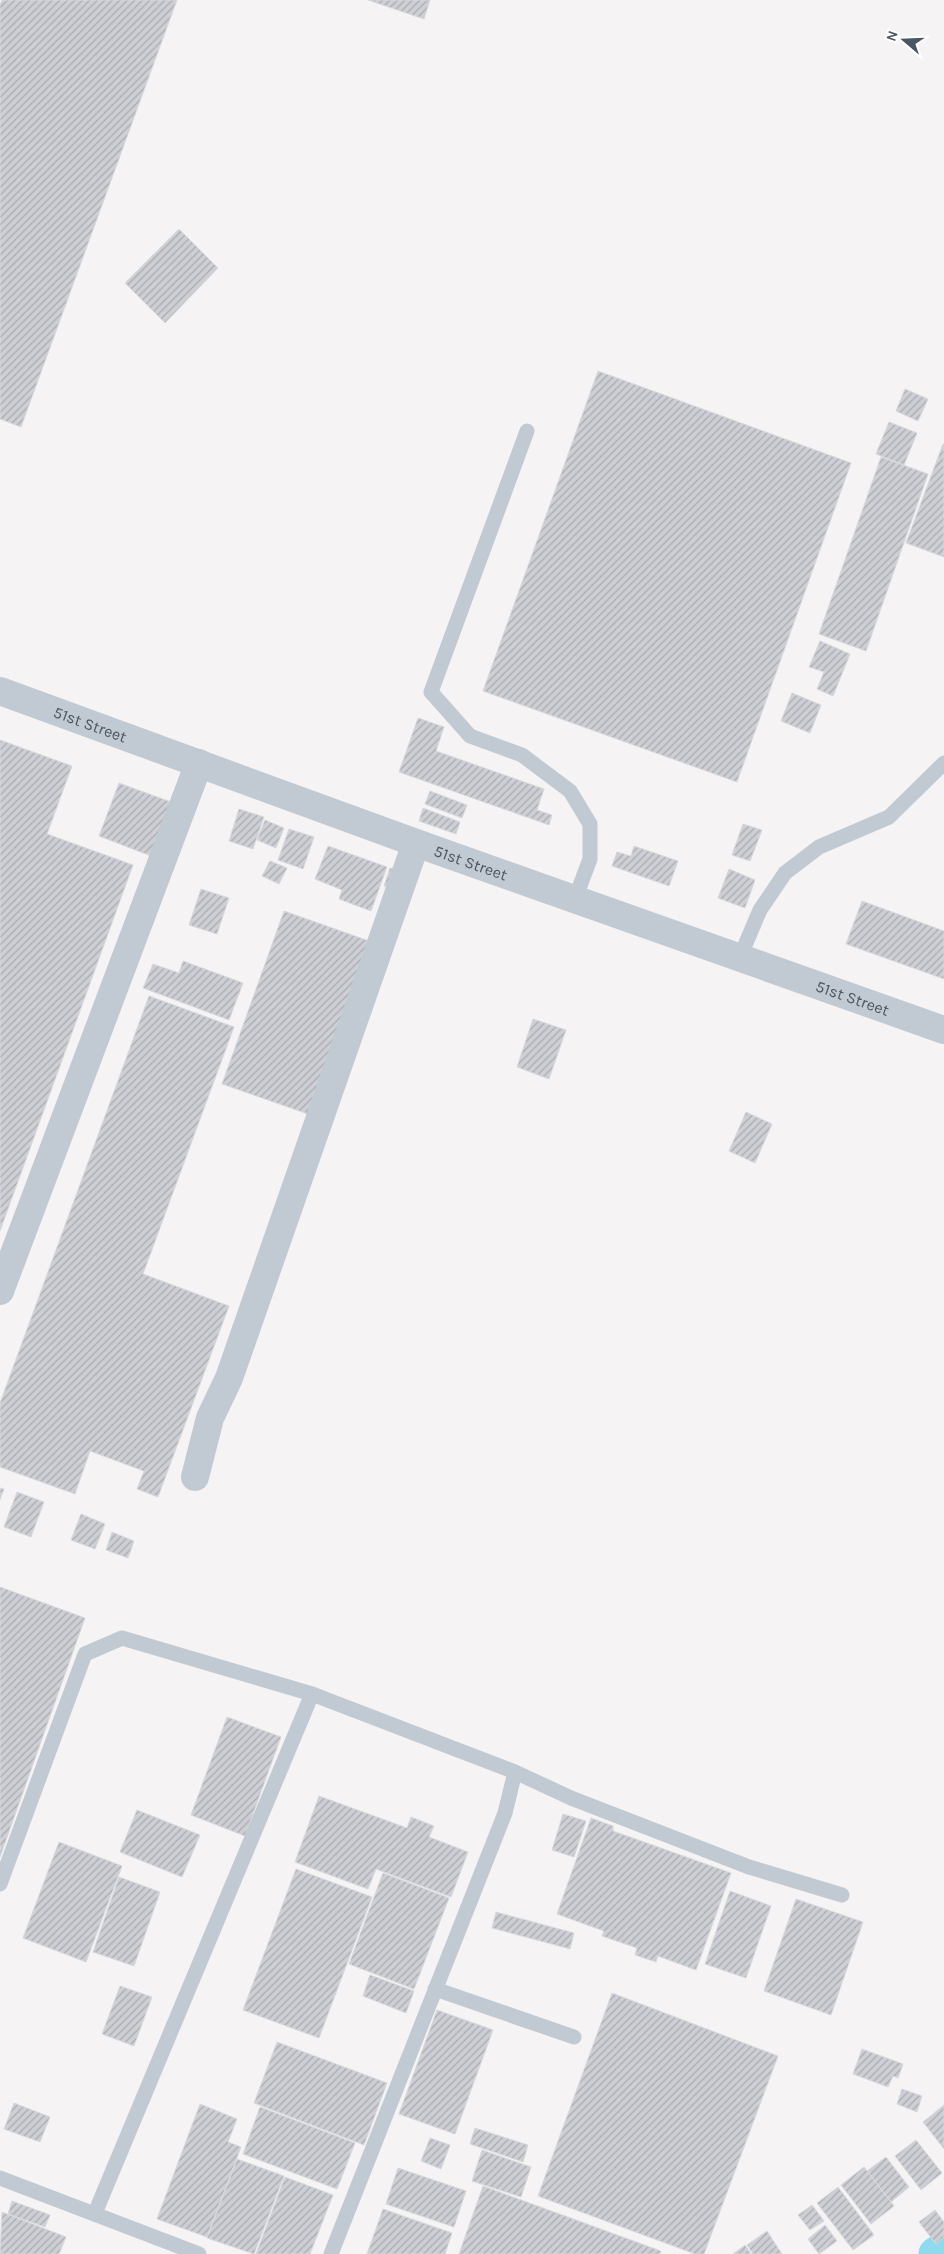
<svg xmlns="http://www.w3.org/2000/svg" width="944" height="2254" viewBox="0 0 944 2254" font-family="Karla,sans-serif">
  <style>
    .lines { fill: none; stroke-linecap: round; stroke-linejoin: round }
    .canal { stroke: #90daee; stroke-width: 35 }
    .building { fill: url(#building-hatch); stroke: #d7d9de }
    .lane { stroke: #c1cad2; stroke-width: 15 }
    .street { stroke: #c1cad2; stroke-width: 28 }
    .labels { text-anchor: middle; stroke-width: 4.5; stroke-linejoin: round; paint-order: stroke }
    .street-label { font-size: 16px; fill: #4a5661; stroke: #fff }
  </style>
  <defs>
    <pattern id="building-hatch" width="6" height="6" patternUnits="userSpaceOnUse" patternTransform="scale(1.25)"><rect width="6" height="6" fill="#cdcfd5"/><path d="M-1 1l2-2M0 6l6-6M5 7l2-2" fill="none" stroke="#a8abb0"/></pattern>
  </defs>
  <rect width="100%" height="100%" fill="#f5f3f3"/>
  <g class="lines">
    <path class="canal" d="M936 2254 944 2249"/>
  </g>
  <path class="building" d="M2 0H177L21 427 0 419V5Z
    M368 0H430L424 19Z
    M179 229 218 268 165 323 125 283Z
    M598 371 851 463 737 782 483 691Z
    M905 389 928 399 918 421 896 411Z
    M889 422 917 433 904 465 876 454Z
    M943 444H944V557L906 543Z
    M881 457 928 474 866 651 819 634Z
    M820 641 850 654 833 696 817 689 824 672 809 667Z
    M792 693 821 705 810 733 781 721Z
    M418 718 444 727 436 751 544 789 537 810 552 815 549 825 399 772Z
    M0 740 72 766 47 834 133 865 0 1231Z
    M119 783 171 802 151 856 99 836Z
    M430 791 467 805 462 818 425 804Z
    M423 808 460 822 456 834 419 821Z
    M239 809 264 817 253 849 229 841Z
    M265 820 284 828 276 848 257 840Z
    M743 824 762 830 750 861 732 855Z
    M289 829 314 837 303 869 278 860Z
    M328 846 387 867 371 911 339 899 342 890 315 879Z
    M634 846 678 861 669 886 612 866 617 852 631 856Z
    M270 861 287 868 279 884 262 876Z
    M390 868 403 873 396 891 384 886Z
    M729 869 755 880 745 908 718 898Z
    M201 889 229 898 217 934 189 925Z
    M862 901 944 931V979L846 944Z
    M284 911 369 941 308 1114 222 1084Z
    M183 961 243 983 229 1020 143 988 153 964 179 973Z
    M149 996 234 1027 143 1274 229 1306 158 1497 137 1489 144 1471 90 1451 75 1494 0 1467V1403Z
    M533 1019 566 1030 549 1079 517 1067Z
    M746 1112 772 1124 755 1163 729 1151Z
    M0 1488 4 1489 0 1500Z
    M17 1492 44 1502 31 1537 4 1527Z
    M81 1514 105 1524 95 1549 71 1540Z
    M112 1532 134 1541 128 1558 106 1550Z
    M0 1587 85 1618 0 1857Z
    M227 1717 281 1737 245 1836 191 1815Z
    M319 1796 407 1828 411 1817 434 1826 429 1837 468 1852 451 1897 376 1869 368 1889 295 1862Z
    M137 1810 200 1835 182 1877 120 1852Z
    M563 1814 586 1821 574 1857 552 1850Z
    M591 1818 613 1826V1831L731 1873 696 1970 658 1956 656 1962 635 1955 637 1948 602 1936 604 1931 557 1914Z
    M59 1842 122 1866 86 1962 23 1938Z
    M296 1869 372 1897 319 2038 243 2010Z
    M383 1873 449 1898 414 1989 349 1964Z
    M119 1877 160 1892 134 1966 93 1952Z
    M730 1891 771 1906 746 1978 705 1964Z
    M796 1899 863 1922 831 2015 764 1991Z
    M496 1912 574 1933 570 1949 492 1928Z
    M370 1975 414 1991 406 2013 363 1996Z
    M120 1986 152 1997 134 2046 102 2034Z
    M612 1993 778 2056 704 2254H695L538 2196Z
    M437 2010 493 2030 455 2134 399 2114Z
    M277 2042 387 2083 364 2145 254 2103Z
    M862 2049 903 2064 898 2078 893 2076 888 2087 853 2074Z
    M902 2089 922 2096 917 2112 897 2104Z
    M14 2103 50 2117 40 2142 4 2129Z
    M200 2104 237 2119 228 2142 241 2147 207 2237 157 2219Z
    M944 2105V2149L923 2122Z
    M260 2107 355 2143 337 2189 243 2154Z
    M475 2128 528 2145 523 2162 470 2144Z
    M430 2138 450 2145 441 2169 421 2161Z
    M916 2140 942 2173 921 2190 895 2156Z
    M482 2150 531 2167 521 2197 472 2181Z
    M886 2157 909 2187 891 2202 867 2171Z
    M237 2159 284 2176 254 2254 207 2238Z
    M864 2167 894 2206 871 2224 841 2185Z
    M398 2168 466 2191 454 2227 386 2204Z
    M285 2177 333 2195 310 2254H256Z
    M483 2186 661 2251 660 2254H459Z
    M838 2187 874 2235 853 2250 817 2203Z
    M12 2201 50 2215 45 2227 8 2214Z
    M812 2205 824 2221 810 2230 798 2215Z
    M383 2209 452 2233 445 2254H367Z
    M935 2210 944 2222V2237L936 2244 919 2222Z
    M2 2212 66 2237 59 2254H0Z
    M825 2225 837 2241 819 2254 808 2239Z
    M767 2231 782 2254H753L747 2245Z
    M745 2245 751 2254H733Z"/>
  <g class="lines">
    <path class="lane" d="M527 431 431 692 470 736 522 755 570 791 590 824V859L575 899
      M740 957 760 910 785 873 819 847 889 817 944 763
      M515 1772 571 1798 749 1867 842 1895
      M0 1884 85 1654 122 1638 312 1694 515 1772 505 1813 331 2254
      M435 1989 574 2037
      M0 2178 199 2254
      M95 2213 312 1694"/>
    <g class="street">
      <path id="s1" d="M0 691 416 843 944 1030"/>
      <path d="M0 1291 199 763"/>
      <path d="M195 1477 210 1418 229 1378 416 843"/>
    </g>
  </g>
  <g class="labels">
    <g class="street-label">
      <text dy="6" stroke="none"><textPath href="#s1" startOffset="96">51st Street</textPath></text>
      <text dy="6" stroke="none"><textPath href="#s1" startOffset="501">51st Street</textPath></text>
      <text dy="6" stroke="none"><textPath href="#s1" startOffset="906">51st Street</textPath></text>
    </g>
  </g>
  <g transform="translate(904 40) rotate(289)" stroke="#ffffff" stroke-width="4" paint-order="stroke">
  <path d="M0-4L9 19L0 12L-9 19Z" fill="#4a5661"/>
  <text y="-8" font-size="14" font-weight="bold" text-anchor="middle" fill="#4a5661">N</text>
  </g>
</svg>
